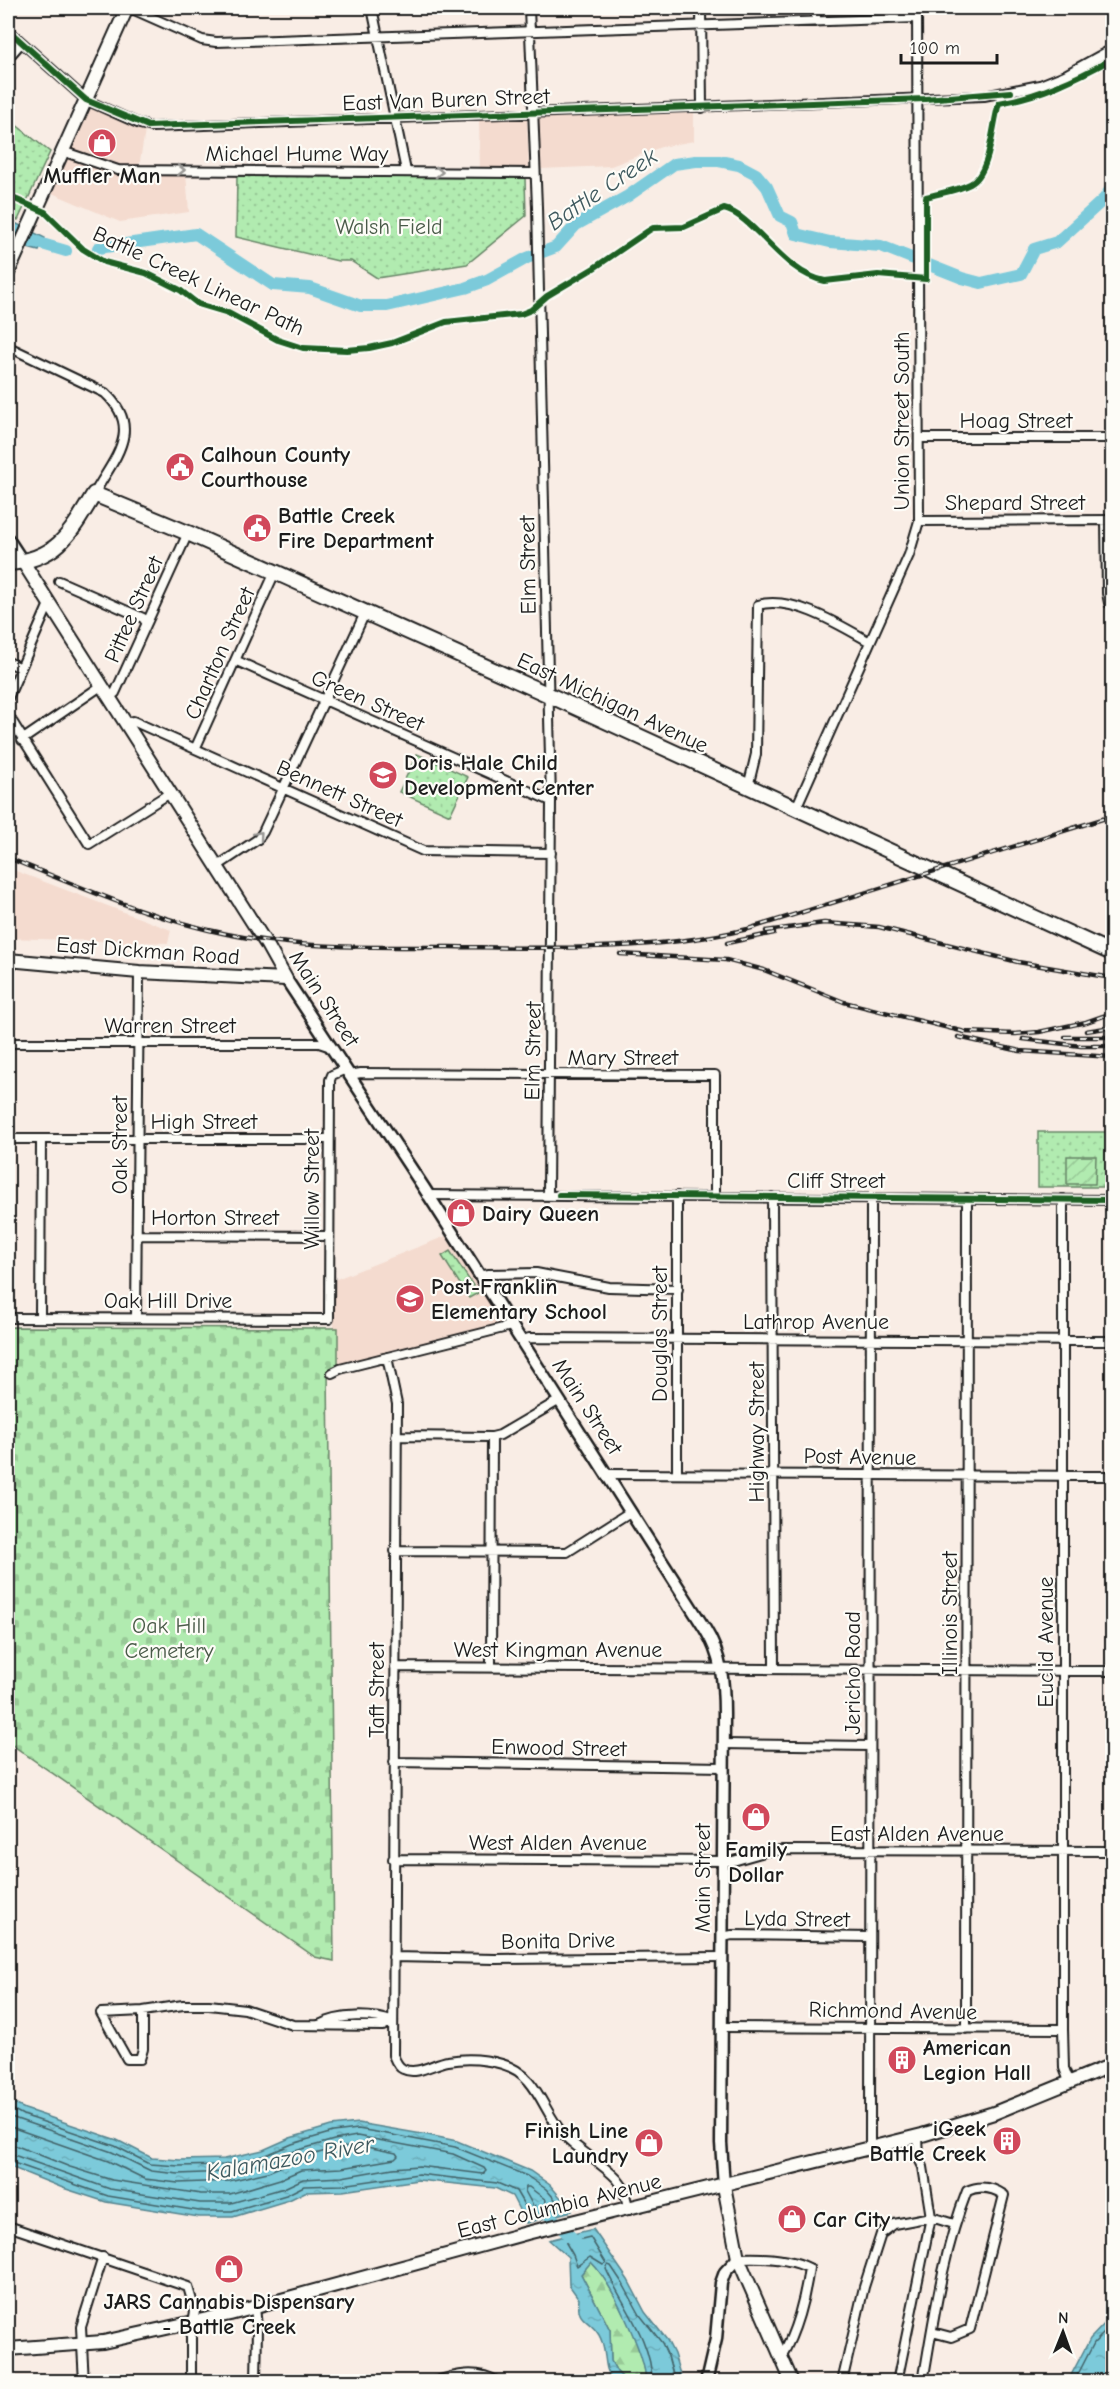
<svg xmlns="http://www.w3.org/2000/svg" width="1120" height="2389" viewBox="0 0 1120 2389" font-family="'Comic Neue',sans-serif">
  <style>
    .built { fill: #f4dbcf }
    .forest { fill: url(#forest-firs); stroke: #668466; stroke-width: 1.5 }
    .cemetery { fill: url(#cemetery-stones); stroke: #668466; stroke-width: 1.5 }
    .park { fill: url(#park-dots); stroke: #668466; stroke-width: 1.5 }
    .garden { fill: url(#garden-furrows); stroke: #668466; stroke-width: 1.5 }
    .water { fill: url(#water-ripples); stroke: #56848e; stroke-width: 1.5 }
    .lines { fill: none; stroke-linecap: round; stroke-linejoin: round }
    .shore { stroke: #426268; stroke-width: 1.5 }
    .river { stroke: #7ccada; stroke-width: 12 }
    .street-casing { stroke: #1c1c1c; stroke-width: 12 }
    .secondary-casing { stroke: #1c1c1c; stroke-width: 15 }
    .primary-casing { stroke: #1c1c1c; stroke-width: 16 }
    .highway-casing { stroke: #1c1c1c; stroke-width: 18 }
    .street { stroke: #fdfcf7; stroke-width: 8 }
    .secondary { stroke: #fdfcf7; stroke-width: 10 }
    .primary { stroke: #fdfcf7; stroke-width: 12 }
    .highway { stroke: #fdfcf7; stroke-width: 14 }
    .rail-casing { stroke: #1c1c1c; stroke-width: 4.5 }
    .rail { stroke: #fdfcf7; stroke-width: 2; stroke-dasharray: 7; stroke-linecap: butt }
    .cycleway-casing { stroke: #fdfcf7; stroke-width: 10 }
    .cycleway { stroke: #1b5e20; stroke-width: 6 }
    .oneway { stroke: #989794 }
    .labels { text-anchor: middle; stroke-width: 4.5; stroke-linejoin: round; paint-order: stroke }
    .street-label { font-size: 22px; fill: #1c1c1c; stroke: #fdfcf7 }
    .poi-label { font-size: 22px; font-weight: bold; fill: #1c1c1c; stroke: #fdfcf7; text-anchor: start }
    .park-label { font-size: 22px; fill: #495a48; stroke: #fdfcf7 }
    .water-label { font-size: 24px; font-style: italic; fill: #3e595e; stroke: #fdfcf7 }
  </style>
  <defs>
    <pattern id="forest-firs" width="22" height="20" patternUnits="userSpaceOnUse" patternTransform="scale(1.5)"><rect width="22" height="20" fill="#b1ebb0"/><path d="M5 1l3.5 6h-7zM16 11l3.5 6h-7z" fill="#98c997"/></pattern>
    <pattern id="cemetery-stones" width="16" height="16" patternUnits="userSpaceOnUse" patternTransform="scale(1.5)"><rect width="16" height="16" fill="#b1ebb0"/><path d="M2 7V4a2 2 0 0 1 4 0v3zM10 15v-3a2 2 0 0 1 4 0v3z" fill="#98c997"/></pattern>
    <pattern id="park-dots" width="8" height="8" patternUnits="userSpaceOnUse" patternTransform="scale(1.5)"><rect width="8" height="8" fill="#b1ebb0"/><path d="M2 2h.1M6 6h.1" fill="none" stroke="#98c997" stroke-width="1.8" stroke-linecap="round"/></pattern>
    <pattern id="garden-furrows" width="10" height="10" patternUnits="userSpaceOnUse" patternTransform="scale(1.5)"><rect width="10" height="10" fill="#b1ebb0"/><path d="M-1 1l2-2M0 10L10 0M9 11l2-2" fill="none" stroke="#98c997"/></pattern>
    <pattern id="water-ripples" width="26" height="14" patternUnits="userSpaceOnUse" patternTransform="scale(1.5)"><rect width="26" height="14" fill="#7ccada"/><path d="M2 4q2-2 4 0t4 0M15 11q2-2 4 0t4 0" fill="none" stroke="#6badba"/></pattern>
  </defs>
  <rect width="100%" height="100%" fill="#f9ede5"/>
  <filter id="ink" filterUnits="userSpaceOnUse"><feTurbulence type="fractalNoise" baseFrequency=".0167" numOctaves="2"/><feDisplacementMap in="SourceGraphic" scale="12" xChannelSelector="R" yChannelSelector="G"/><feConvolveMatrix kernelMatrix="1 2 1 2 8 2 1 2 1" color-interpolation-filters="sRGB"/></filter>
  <g filter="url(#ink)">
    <path class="built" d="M91 107 145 131 139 167H122L71 152Z
      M694 113V141L661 147 611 166 540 169 538 118Z
      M527 119 529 171 480 169 479 120Z
      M68 157 117 172 186 173 189 212 120 222 52 193Z
      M8 868 171 930 168 943 8 938Z
      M446 1236 499 1318 500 1324 498 1327 338 1367V1328H334V1280Z"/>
    <path class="forest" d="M591 2262C612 2283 645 2352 646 2381H626L617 2372 611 2361 610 2330 581 2274Z"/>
    <path class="cemetery" d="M8 1327 338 1328V1367L328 1370 334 1961 315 1957 8 1742Z"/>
    <path class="park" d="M15 124 50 152 18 220 8 219V131Z
      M237 176 525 178 526 216 467 264 377 278 351 261H338L236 237Z
      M417 754 468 777 450 815 399 792Z
      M1038 1132H1110L1109 1187H1038Z
      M450 1251 478 1293 469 1298 442 1256Z"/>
    <path class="garden" d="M1067 1156H1096L1095 1184H1067Z"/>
    <path class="water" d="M8 222 17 224 45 238 39 251 8 243Z
      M8 2101 25 2109 117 2140 152 2158 180 2160 224 2159 263 2150 290 2138 331 2126 358 2123 428 2135 457 2141 530 2171 550 2185 572 2211 526 2223 512 2196 495 2188 418 2180 343 2191 305 2192 289 2200 233 2217H199L106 2202 63 2188 8 2166Z
      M593 2229 628 2280 645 2312 667 2340 674 2354 682 2381H646C645 2354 611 2281 591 2262L581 2274 610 2330 611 2361 617 2372 626 2381H613C602 2368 608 2350 599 2335 589 2318 576 2323 579 2299L569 2285 568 2257 549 2240Z
      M1109 2319H1112L1111 2381H1068L1090 2339Z"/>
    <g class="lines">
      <path class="shore" d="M8 2107 23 2115 115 2146 150 2164 179 2166 224 2165 264 2156 292 2144 333 2132 358 2129 382 2133 455 2147 527 2176 546 2189 560 2205 558 2208 530 2215 516 2191 497 2183 418 2174 342 2185 304 2186 286 2195 232 2211H199L108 2196 8 2161
        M8 2116 112 2152 151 2171 179 2174 226 2172 266 2163 295 2151 334 2140 357 2136 453 2154 484 2168 486 2171 483 2174 419 2166 393 2168 342 2177 303 2179 284 2188 231 2203H200L110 2189 8 2153
        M8 2126 108 2161 145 2179 178 2183 229 2181 268 2172 298 2159 336 2148 357 2145 396 2153 398 2156 395 2159 341 2168 301 2170 280 2179 230 2194H201L112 2180 70 2167 17 2146 8 2144
        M526 2187H529L546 2200 545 2203 533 2206 525 2191Z
        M590 2237 606 2263 603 2265 590 2257 577 2266 573 2255 566 2243Z
        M652 2382C652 2340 622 2305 606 2269L608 2265 611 2266 623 2284 640 2315 662 2343 668 2356 675 2382
        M1074 2382 1094 2343 1112 2325"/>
      <path class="river" d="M8 234 66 251
        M98 248 196 234 273 285 310 288 361 306H387L465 288 487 280 527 258 556 247 576 225 628 196 674 164 696 161H719L739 165 756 174 767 187 780 216 792 222 796 234 830 242 881 246 962 278 981 283 1021 274 1034 249 1057 242 1104 199 1112 187
        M541 2207 579 2245"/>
      <g class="street-casing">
        <path id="street" d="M130 8 202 40 216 42 917 18
          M372 8 406 171
          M529 8 537 207 551 801 548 1195
          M701 8 702 108
          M816 22V8
          M8 30 86 100 140 124 152 127 984 96 1040 85 1065 75 1112 49
          M8 58 21 43
          M62 151 118 170 534 173
          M13 349 105 393C144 429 114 458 94 494
          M920 438H1112
          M1106 520 1107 593 1109 603H1112
          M919 521 1112 520
          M59 581 143 618 146 622
          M237 661 551 801
          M8 662 21 668
          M8 698 49 604
          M109 698 115 693 188 533
          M8 715 89 844 170 793
          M126 724 133 721 423 851 551 853
          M22 740 101 686
          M196 747 275 572
          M748 787 756 754 758 605C792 595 840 625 870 642
          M796 808 909 555 919 521 917 8
          M216 867 258 839 263 832 365 613
          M8 1043H319L331 1047
          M350 1075 361 1073 715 1075V1196
          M8 1139H329
          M427 1195 1112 1200
          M772 1197 774 1668
          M1063 1199V2029L1064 2068 1070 2084
          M136 1235 329 1236
          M479 1276 488 1274 536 1273 609 1287 678 1289
          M40 1317 41 1139
          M136 1317 139 972
          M8 1318 329 1319 330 1080 332 1075 346 1069
          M521 1341 529 1338 1112 1341
          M387 1357 397 1404 393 2055C395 2060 398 2067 403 2069 417 2076 434 2063 448 2061 466 2058 485 2059 502 2064 538 2074 542 2111 564 2135 580 2152 601 2162 617 2179L623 2187 629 2210
          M332 1373 340 1369 511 1326
          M396 1436 492 1437 500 1435 558 1401
          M677 1472V1196
          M606 1474 1112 1476
          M395 1551 567 1552 630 1512
          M395 1667 1112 1671
          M491 1667 492 1437
          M724 1744 870 1746
          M394 1762 724 1767
          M393 1859 733 1861 768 1851 783 1850 1112 1851
          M723 1937 732 1935 870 1937
          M393 1957 495 1959 723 1957
          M143 2011V2049L140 2059H127L101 2013 143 2011 183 2005H209L245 2009 293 2025 383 2026 390 2022
          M319 2025C339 2014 373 2014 393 2022
          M723 2027 1063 2029
          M966 2029 967 1198
          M870 2149 871 1198
          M8 2226 188 2287 195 2311 191 2336V2382
          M738 2258C759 2257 790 2258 809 2268 805 2297 796 2333 781 2357
          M255 2307 257 2327 256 2382
          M84 2382 81 2327 103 2257
          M433 2382C456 2375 476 2369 498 2382
          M842 2382 864 2287 881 2234 894 2224 931 2217 954 2224
          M897 2382 931 2217 923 2167 919 2159 918 2136
          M923 2382C934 2318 943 2252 967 2191 980 2185 992 2187 1004 2195L970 2329 951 2337 932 2332"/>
      </g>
      <g class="secondary-casing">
        <path id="secondary" d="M8 539 23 562
          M286 979 424 1188 705 1629C722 1656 724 1683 724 1714L721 2143 724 2186
          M706 2382 716 2339 721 2283 725 2272 738 2258"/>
      </g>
      <g class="primary-casing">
        <path id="primary" d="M8 273 127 8
          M23 562 267 945 286 979
          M8 960 139 972 286 979
          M724 2186 738 2258 792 2382
          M8 2349 103 2342 230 2314 527 2233 922 2135 994 2113 1112 2065"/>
      </g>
      <g class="highway-casing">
        <path id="highway" d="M8 563C57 560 71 533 94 494L188 533 549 695 1112 953"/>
      </g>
      <use href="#street" class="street"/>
      <use href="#secondary" class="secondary"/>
      <use href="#primary" class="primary"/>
      <use href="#highway" class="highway"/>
      <g class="rail-casing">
        <path id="rail" d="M8 858C79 886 151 919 227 934 300 949 375 947 449 947 550 948 649 952 748 929L1112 816
          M766 931 824 923 879 927 1018 962 1112 978
          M727 943 774 933
          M620 954 726 960 764 970 844 1002 965 1032 1015 1034 1039 1032 1086 1022 1112 1013
          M1086 1031 1112 1027
          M958 1037 1020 1051 1112 1057
          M1065 1037H1112
          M1023 1039 1081 1046H1112"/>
      </g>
      <use href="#rail" class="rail"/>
      <g class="cycleway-casing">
        <path id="cycleway" d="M8 30 86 100 148 126 925 99 1011 92
          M8 196 45 212 83 249 104 262 146 273 180 290 198 304 228 313 278 340 303 348 347 350 369 348 392 343 446 322 521 314 531 310 547 296 594 268 648 231 653 228 684 227 724 209C755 216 782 273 825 281L878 275 926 279V197C940 193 956 191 970 184 991 174 992 125 999 103 1040 96 1076 79 1112 59
          M559 1195 1112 1200"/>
      </g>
      <use href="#cycleway" class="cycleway"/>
    </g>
    <defs><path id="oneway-chevron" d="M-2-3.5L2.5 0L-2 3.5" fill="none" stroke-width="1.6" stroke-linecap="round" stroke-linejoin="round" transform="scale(1.5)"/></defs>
    <g class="oneway">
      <use href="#oneway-chevron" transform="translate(181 170)"/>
      <use href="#oneway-chevron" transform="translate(439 172) rotate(1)"/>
      <use href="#oneway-chevron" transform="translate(259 835) rotate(-49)"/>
    </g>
  </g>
  <defs>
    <g id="shop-disc" transform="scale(1.5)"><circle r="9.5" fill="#d1495b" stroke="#fdfcf7"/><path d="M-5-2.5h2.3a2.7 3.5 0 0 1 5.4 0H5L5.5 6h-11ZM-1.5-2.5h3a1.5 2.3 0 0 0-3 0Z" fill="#fff"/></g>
    <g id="civic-disc" transform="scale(1.5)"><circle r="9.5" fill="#d1495b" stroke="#fdfcf7"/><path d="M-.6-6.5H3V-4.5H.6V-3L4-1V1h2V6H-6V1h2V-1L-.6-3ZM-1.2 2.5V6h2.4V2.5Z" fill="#fff"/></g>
    <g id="school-disc" transform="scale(1.5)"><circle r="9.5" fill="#d1495b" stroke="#fdfcf7"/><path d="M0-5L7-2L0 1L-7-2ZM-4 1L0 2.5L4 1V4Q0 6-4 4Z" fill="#fff"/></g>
    <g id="building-disc" transform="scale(1.5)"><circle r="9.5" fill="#d1495b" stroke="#fdfcf7"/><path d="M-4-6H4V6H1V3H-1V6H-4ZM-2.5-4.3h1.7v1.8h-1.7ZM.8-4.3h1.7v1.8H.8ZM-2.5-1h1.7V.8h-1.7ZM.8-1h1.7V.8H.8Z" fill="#fff"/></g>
  </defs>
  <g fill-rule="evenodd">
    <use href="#shop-disc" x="102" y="143"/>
    <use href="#civic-disc" x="180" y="467"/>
    <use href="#civic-disc" x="257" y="528"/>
    <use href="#school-disc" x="383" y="775"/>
    <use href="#shop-disc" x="461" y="1213"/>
    <use href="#school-disc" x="410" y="1299"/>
    <use href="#shop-disc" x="756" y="1817"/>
    <use href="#building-disc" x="902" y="2060"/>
    <use href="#building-disc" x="1007" y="2141"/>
    <use href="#shop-disc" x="649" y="2143"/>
    <use href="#shop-disc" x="792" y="2219"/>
    <use href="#shop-disc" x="229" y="2269"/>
  </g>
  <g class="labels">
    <g class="street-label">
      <text transform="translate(446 99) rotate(-2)" y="8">East Van Buren Street</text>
      <text x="297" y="161">Michael Hume Way</text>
      <text transform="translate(199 280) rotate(25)" y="8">Battle Creek Linear Path</text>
      <text x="1016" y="428">Hoag Street</text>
      <text transform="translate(901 421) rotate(-90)" y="8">Union Street South</text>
      <text x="1015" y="510">Shepard Street</text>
      <text transform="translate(527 565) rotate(-91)" y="8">Elm Street</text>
      <text transform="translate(133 609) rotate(-66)" y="8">Pittee Street</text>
      <text transform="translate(219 653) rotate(-66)" y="8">Charlton Street</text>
      <text transform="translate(368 700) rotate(24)" y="8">Green Street</text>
      <text transform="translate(613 702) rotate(25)" y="8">East Michigan Avenue</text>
      <text transform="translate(340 793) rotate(24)" y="8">Bennett Street</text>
      <text transform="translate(148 950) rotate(4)" y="8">East Dickman Road</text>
      <text transform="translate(325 998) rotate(57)" y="8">Main Street</text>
      <text x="170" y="1033">Warren Street</text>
      <text transform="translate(532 1051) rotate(-89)" y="8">Elm Street</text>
      <text x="623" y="1065">Mary Street</text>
      <text x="204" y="1129">High Street</text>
      <text transform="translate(119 1145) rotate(-90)" y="8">Oak Street</text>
      <text x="836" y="1188">Cliff Street</text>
      <text transform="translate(311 1189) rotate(-90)" y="8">Willow Street</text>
      <text x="215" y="1225">Horton Street</text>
      <text x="168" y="1308">Oak Hill Drive</text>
      <text x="816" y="1329">Lathrop Avenue</text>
      <text transform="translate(659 1334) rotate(-90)" y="8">Douglas Street</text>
      <text transform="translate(588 1406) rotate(57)" y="8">Main Street</text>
      <text transform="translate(756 1432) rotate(-90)" y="8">Highway Street</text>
      <text transform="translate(860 1456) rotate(1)" y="8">Post Avenue</text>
      <text transform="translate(949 1613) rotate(-90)" y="8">Illinois Street</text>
      <text transform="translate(1045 1642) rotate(-90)" y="8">Euclid Avenue</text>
      <text x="558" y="1657">West Kingman Avenue</text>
      <text transform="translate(852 1673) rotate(-90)" y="8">Jericho Road</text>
      <text transform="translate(376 1690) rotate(-90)" y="8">Taft Street</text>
      <text transform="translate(559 1747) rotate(1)" y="8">Enwood Street</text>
      <text x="917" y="1841">East Alden Avenue</text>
      <text x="558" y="1850">West Alden Avenue</text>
      <text transform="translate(702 1878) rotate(-90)" y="8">Main Street</text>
      <text transform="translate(797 1918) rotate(1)" y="8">Lyda Street</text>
      <text transform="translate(558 1940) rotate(-1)" y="8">Bonita Drive</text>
      <text transform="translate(893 2010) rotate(1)" y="8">Richmond Avenue</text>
      <text transform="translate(559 2205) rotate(-14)" y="8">East Columbia Avenue</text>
    </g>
    <g class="poi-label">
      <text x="102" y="183" text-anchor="middle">Muffler Man</text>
      <text x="201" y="462">Calhoun County<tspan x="201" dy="25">Courthouse</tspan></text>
      <text x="278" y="523">Battle Creek<tspan x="278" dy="25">Fire Department</tspan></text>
      <text x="404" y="770">Doris Hale Child<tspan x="404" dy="25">Development Center</tspan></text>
      <text x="482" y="1221">Dairy Queen</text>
      <text x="431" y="1294">Post-Franklin<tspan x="431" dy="25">Elementary School</tspan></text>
      <text x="756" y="1857" text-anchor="middle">Family<tspan x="756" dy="25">Dollar</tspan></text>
      <text x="923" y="2055">American<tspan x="923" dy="25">Legion Hall</tspan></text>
      <text x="986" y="2136" text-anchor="end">iGeek<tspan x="986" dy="25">Battle Creek</tspan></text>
      <text x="628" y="2138" text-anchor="end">Finish Line<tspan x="628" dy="25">Laundry</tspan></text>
      <text x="813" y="2227">Car City</text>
      <text x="229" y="2309" text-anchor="middle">JARS Cannabis Dispensary<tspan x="229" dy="25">- Battle Creek</tspan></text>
    </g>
    <g class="park-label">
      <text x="389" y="234">Walsh Field</text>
      <text x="169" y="1633">Oak Hill<tspan x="169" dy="25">Cemetery</tspan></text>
    </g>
    <g class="water-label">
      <text transform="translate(602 189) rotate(-34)" y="8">Battle Creek</text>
      <text transform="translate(290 2158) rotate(-10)" y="8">Kalamazoo River</text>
    </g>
  </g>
  <rect width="1120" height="2389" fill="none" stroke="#fdfcf7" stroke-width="30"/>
  <rect x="15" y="15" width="1090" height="2359" fill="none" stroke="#1c1c1c" stroke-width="2" filter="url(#ink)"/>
  <g transform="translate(1063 2332) rotate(1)" stroke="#fdfcf7" stroke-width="4.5" paint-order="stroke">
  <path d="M0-4.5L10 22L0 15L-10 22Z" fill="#1c1c1c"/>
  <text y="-9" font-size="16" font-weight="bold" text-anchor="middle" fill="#1c1c1c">N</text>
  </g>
  <path d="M901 54v9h96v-9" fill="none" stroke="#1c1c1c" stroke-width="3"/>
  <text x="910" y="54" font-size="18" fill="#1c1c1c" stroke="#fdfcf7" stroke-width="4.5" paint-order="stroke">100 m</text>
</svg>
